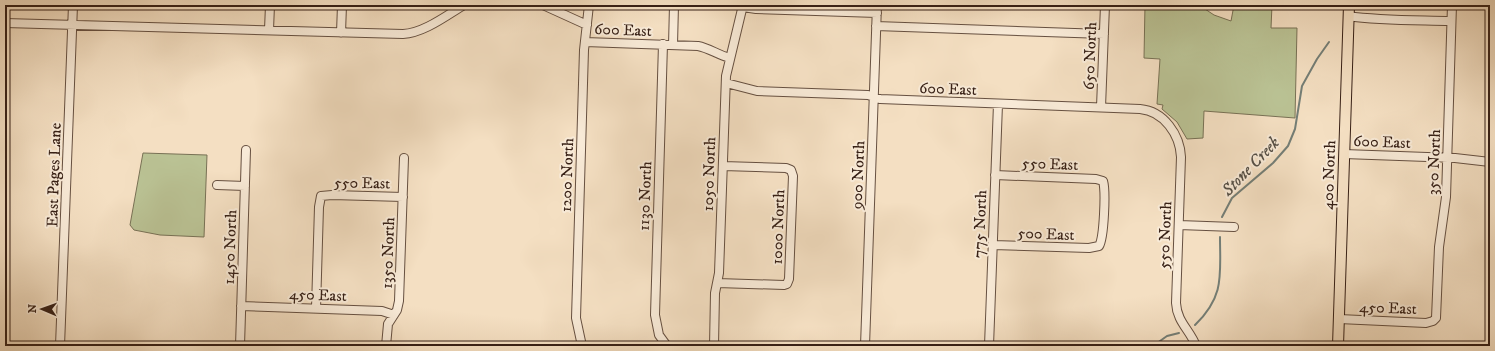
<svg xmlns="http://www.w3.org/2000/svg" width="1495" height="351" viewBox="0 0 1495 351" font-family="'IM FELL DW Pica',serif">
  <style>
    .green { fill: #bac294; stroke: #787155 }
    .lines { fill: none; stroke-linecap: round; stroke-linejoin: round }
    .stream { stroke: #747e76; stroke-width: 2 }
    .minor-casing { stroke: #665041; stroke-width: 10 }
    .major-casing { stroke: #372016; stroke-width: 12 }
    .minor { stroke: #f8ead7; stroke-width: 8 }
    .major { stroke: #f4dfc2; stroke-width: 10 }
    .labels { text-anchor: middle; stroke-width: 4; stroke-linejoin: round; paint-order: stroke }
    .street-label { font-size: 16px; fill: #372016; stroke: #f8ead7 }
    .water-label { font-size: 17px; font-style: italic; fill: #554f46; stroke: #f8ead7 }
  </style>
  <rect width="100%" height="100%" fill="#f4dfc2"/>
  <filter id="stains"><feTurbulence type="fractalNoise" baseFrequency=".005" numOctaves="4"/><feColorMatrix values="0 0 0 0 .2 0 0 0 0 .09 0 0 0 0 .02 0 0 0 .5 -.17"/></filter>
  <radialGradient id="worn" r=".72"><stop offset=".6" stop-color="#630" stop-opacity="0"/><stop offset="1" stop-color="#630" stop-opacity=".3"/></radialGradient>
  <path class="green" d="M1145 5H1199L1214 15 1231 21 1234 5H1272L1271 28H1297L1295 118 1204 111 1203 138 1187 139 1177 122 1162 109 1163 105 1157 104 1160 59 1144 58Z
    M143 153 207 155 204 237 160 235 134 230 130 225Z"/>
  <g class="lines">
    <path class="stream" d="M1363 7 1370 5
      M1222 217 1232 198 1273 163 1288 146 1295 129 1302 86 1317 59 1329 42
      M1195 325C1225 296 1220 275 1220 237
      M1153 346 1167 336 1179 333"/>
    <g class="minor-casing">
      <path id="minor" d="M543 5 587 25
        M743 7 756 9 877 13
        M1348 16C1382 21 1417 20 1451 21
        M5 23 403 34C424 33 447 15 464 5
        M876 26 1104 34
        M269 30 270 5
        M341 33 342 5
        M585 42 698 46C709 48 718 55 730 58
        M663 44 655 315 659 335 667 346
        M673 45 674 5
        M726 83 757 91 868 95 880 99 1140 109C1164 111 1180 135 1181 157L1176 303C1177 322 1190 330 1196 346
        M1101 107 1105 5
        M1344 154 1455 158 1490 162
        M217 185 245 186
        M1179 225 1234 227
        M993 245 1089 248 1099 246C1104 238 1106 191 1103 181L1096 179 995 175
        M717 283 784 285 787 284 789 279 793 176 791 170 786 168 723 166
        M241 306 382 311 394 315
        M316 308 319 207 321 196 332 195 403 197
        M1339 319 1426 323 1433 321 1436 318 1439 247 1446 197 1452 5
        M60 346 73 5
        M240 346 246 150
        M386 346 388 324 397 310 399 301 404 158
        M582 346 576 318 584 50 589 5
        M714 346 715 293 719 273 726 76 743 5
        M865 346 877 5
        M989 346 998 104"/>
    </g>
    <g class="major-casing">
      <path id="major" d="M1338 346 1349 5"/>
    </g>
    <use href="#minor" class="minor"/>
    <use href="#major" class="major"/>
  </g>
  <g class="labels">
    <g class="street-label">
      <text transform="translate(623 29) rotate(2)" y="6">600 East</text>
      <text transform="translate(1089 56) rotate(-88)" y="6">650 North</text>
      <text transform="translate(948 88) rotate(2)" y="6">600 East</text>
      <text transform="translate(1382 141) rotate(2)" y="6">600 East</text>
      <text transform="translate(1433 162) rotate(-88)" y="6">350 North</text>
      <text transform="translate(1050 163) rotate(2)" y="6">550 East</text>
      <text transform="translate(708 174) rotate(-88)" y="6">1050 North</text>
      <text transform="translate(53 175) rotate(-88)" y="6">East Pages Lane</text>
      <text transform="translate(566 175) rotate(-88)" y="6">1200 North</text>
      <text transform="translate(857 175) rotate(-88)" y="6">900 North</text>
      <text transform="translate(1328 175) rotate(-88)" y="6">400 North</text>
      <text transform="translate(362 182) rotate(1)" y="6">550 East</text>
      <text transform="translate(644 196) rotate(-88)" y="6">1130 North</text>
      <text transform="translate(979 224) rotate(-88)" y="6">775 North</text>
      <text transform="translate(777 227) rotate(-88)" y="6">1000 North</text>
      <text transform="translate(1046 233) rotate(2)" y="6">500 East</text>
      <text transform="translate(1164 235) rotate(-88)" y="6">550 North</text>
      <text transform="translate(229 247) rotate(-88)" y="6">1450 North</text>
      <text transform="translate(387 253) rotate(-88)" y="6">1350 North</text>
      <text transform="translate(318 294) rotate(2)" y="6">450 East</text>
      <text transform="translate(1388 307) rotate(2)" y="6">450 East</text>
    </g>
    <g class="water-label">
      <text transform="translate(1250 166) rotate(-46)" y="6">Stone Creek</text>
    </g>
  </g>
  <rect width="1495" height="351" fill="none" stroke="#f4dfc2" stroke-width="20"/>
  <rect x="6" y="6" width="1483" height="339" fill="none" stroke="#372016" stroke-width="2"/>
  <rect x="10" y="10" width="1475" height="331" fill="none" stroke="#372016"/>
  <g transform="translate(42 309) rotate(272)" stroke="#f8ead7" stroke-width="3" paint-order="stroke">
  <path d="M0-3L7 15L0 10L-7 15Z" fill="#372016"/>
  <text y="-6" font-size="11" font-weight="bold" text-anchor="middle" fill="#372016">N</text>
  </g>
  <rect width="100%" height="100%" filter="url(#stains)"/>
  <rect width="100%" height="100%" fill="url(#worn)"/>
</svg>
